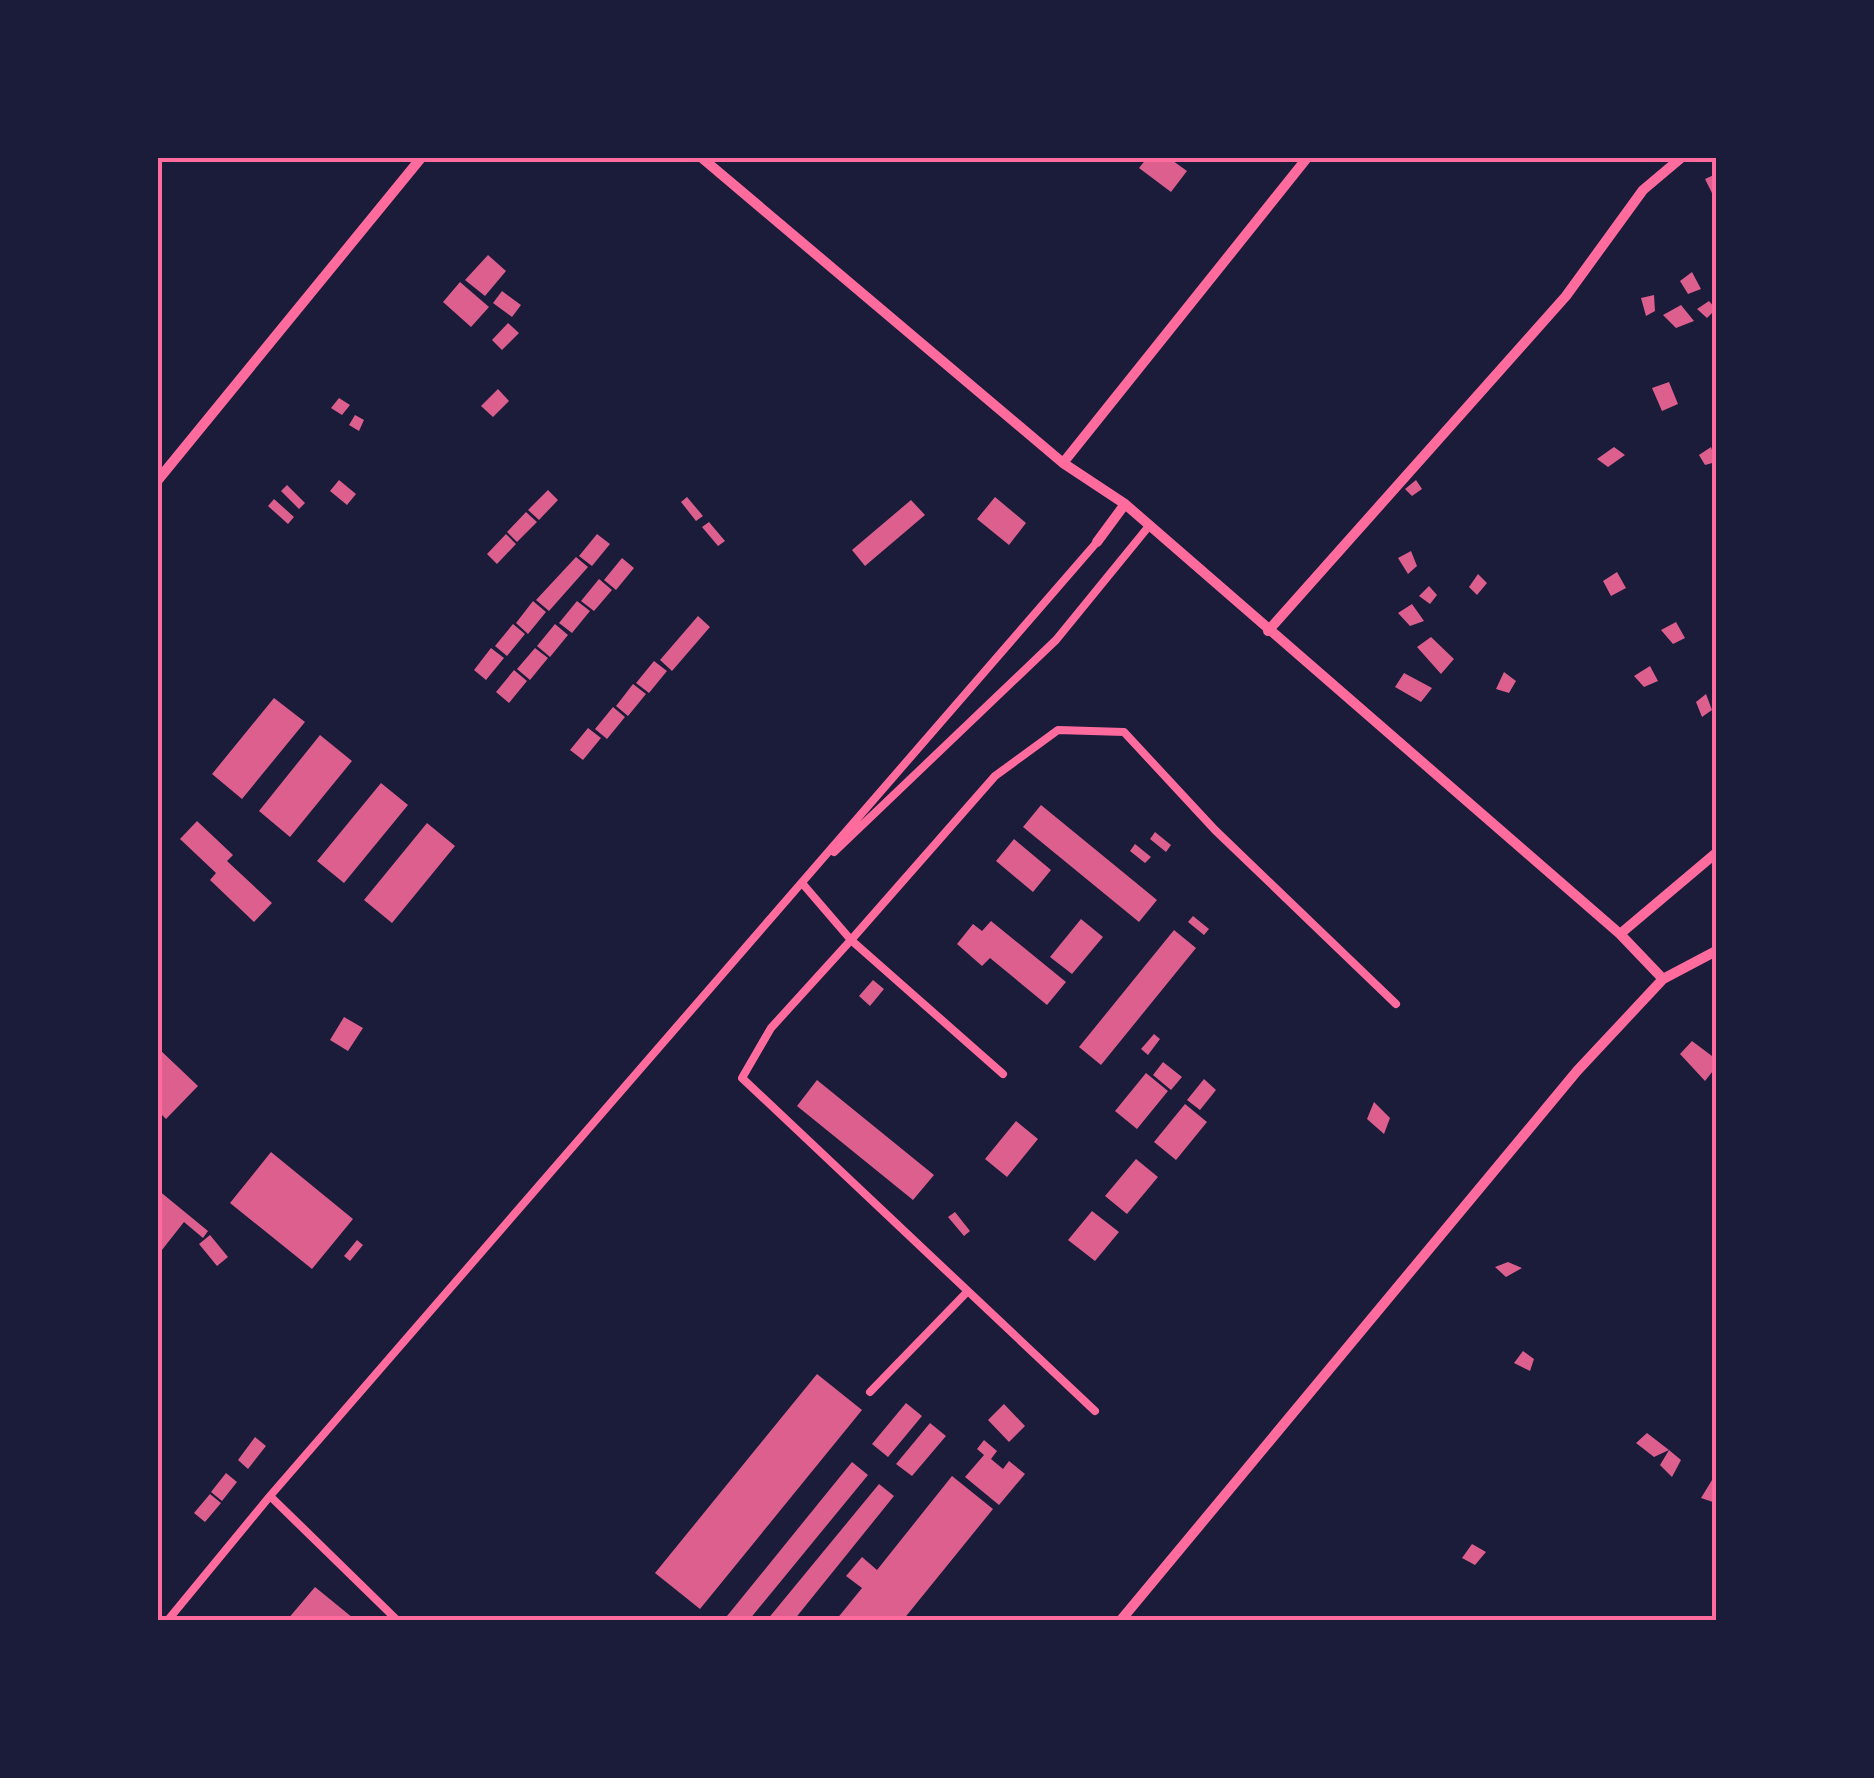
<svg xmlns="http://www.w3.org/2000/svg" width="1874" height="1778" viewBox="0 0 1874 1778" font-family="Mulish,sans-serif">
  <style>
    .building { fill: #dd5f8e }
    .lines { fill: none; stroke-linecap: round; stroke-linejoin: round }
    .service { stroke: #ff6b9d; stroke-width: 8 }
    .minor { stroke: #ff6b9d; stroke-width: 10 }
    .neatline { fill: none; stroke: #ff6b9d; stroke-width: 4 }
  </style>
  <rect width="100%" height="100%" fill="#1b1b3a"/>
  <path class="building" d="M1147 158H1169L1187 171 1171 192 1139 168Z
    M1716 174V201L1705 179Z
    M488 255 506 271 485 296 465 280Z
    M1692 272 1701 289 1688 294 1680 281Z
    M460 282 489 307 471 327 443 302Z
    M502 291 521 305 512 317 493 303Z
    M1654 295 1655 311 1646 316 1641 298Z
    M1709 301 1716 309 1707 318 1697 309Z
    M1681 305 1694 321 1676 328 1663 315Z
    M508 323 519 333 502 350 492 340Z
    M1669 382 1678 404 1662 411 1652 388Z
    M498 389 509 401 493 417 481 406Z
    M339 398 350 405 342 415 331 408Z
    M355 415 364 420 359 431 349 425Z
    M1614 447 1625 455 1608 467 1597 459Z
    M1711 447 1716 462 1705 465 1699 455Z
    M339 480 356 494 347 505 330 491Z
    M1416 480 1422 489 1412 496 1405 489Z
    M287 485 305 503 299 509 281 491Z
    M548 490 558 500 539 520 528 510Z
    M687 497 703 516 696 521 681 502Z
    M995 497 1026 523 1009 545 977 519Z
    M274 499 294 517 288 524 268 506Z
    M911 500 925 515 865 566 852 550Z
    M526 512 537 522 517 542 507 532Z
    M709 522 725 541 718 546 702 527Z
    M506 534 516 544 497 564 487 554Z
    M597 534 610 544 592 566 579 556Z
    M1411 551 1417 566 1408 574 1398 558Z
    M576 557 588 567 549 611 536 600Z
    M622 558 634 568 616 590 604 580Z
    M1617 572 1626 588 1611 596 1603 581Z
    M1478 574 1487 583 1477 595 1469 587Z
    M599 579 612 590 594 611 581 601Z
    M1429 586 1437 595 1430 604 1419 596Z
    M533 601 546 612 528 634 516 623Z
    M577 601 590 611 572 633 559 623Z
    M1412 604 1424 621 1410 626 1398 613Z
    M698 616 710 627 672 671 660 660Z
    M1676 622 1685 638 1673 644 1661 630Z
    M513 624 525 634 507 656 495 646Z
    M555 624 568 635 550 657 537 646Z
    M1431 637 1454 659 1441 674 1417 647Z
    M491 648 504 658 486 680 474 670Z
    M535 648 548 658 530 680 517 669Z
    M654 661 667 671 649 693 636 683Z
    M1650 666 1658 681 1644 687 1634 676Z
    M514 670 527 681 509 703 496 692Z
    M1504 672 1516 681 1509 693 1496 689Z
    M1404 673 1432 688 1421 702 1395 687Z
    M633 684 646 694 628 716 616 706Z
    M1706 694 1712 710 1702 717 1696 702Z
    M274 698 305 722 242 799 212 774Z
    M613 707 625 717 607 739 595 729Z
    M588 728 601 738 583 760 570 750Z
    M320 735 352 761 290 837 259 811Z
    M381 783 408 805 344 883 317 861Z
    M1041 805 1157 900 1139 922 1023 827Z
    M197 821 233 855 227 861 272 903 254 922 210 880 216 873 180 839Z
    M427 823 455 846 392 923 364 900Z
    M1155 832 1171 845 1166 852 1150 839Z
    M1014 839 1051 870 1033 892 996 861Z
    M1135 844 1151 857 1145 863 1130 851Z
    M1193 916 1209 929 1204 935 1188 922Z
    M1081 919 1103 937 1072 974 1050 957Z
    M991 921 1066 982 1047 1005 990 958 982 966 957 944 973 924 982 931Z
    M1174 930 1196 948 1101 1065 1079 1047Z
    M873 980 884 989 870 1006 859 996Z
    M344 1017 363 1028 348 1051 330 1040Z
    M1154 1034 1160 1039 1148 1055 1141 1049Z
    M1692 1041 1716 1059V1067L1705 1081 1680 1054Z
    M158 1048 198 1086 166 1119 158 1111Z
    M1163 1062 1182 1077 1171 1090 1153 1075Z
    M1146 1073 1168 1091 1137 1129 1115 1111Z
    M1204 1079 1216 1090 1200 1110 1187 1100Z
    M817 1080 934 1175 913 1200 797 1106Z
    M1374 1102 1390 1118 1384 1134 1367 1119Z
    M1185 1104 1207 1122 1176 1160 1154 1142Z
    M1016 1121 1038 1139 1007 1177 985 1159Z
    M271 1152 353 1219 312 1269 230 1203Z
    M1136 1159 1158 1177 1127 1214 1105 1196Z
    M158 1190 208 1231 203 1238 184 1222 158 1255Z
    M1092 1211 1119 1232 1095 1261 1068 1240Z
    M955 1212 970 1231 964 1236 948 1217Z
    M210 1235 228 1257 217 1266 199 1244Z
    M357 1240 363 1245 350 1261 344 1256Z
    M1508 1262 1522 1268 1506 1277 1495 1267Z
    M1523 1351 1534 1359 1530 1371 1514 1363Z
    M817 1374 862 1410 700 1609 655 1573Z
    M906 1403 922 1416 888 1457 872 1444Z
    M1004 1404 1025 1426 1009 1442 988 1420Z
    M930 1423 946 1436 912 1476 896 1464Z
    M1647 1433 1669 1450 1654 1457 1636 1443Z
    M255 1437 266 1446 248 1469 238 1460Z
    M984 1440 997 1451 991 1459 1003 1469 1009 1461 1025 1474 999 1505 965 1477 984 1455 977 1449Z
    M1669 1450 1681 1460 1672 1477 1660 1465Z
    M852 1462 868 1475 749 1620H732L727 1616Z
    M226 1473 237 1482 222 1501 211 1492Z
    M952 1476 993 1509 903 1620H836L862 1588 846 1576 862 1557 877 1570Z
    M1712 1480 1716 1483V1503L1701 1498Z
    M879 1484 894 1496 794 1620H767Z
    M210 1494 221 1503 205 1522 194 1513Z
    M1472 1544 1486 1552 1475 1565 1462 1558Z
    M315 1587 353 1618 351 1620H287Z"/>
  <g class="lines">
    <path class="service" d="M834 852 1056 640 1149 526
      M802 883 851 940 995 776 1058 730 1124 732 1215 830 1396 1004
      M1003 1074 851 940 771 1028 742 1078 1095 1411
      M870 1392 967 1292
      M270 1496 397 1620
      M168 1620 270 1496 1097 542"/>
    <path class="minor" d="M702 158 1063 463 1125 504 1620 934 1663 979
      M1063 463 1307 158
      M158 480 421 158
      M1097 542 1125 504
      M1268 631 1566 296 1643 190 1681 158
      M1620 934 1716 853
      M1121 1620 1577 1071 1663 979 1716 951"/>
  </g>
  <rect width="1874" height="1778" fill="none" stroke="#1b1b3a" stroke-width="320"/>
  <rect x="160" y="160" width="1554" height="1458" class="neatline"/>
</svg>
